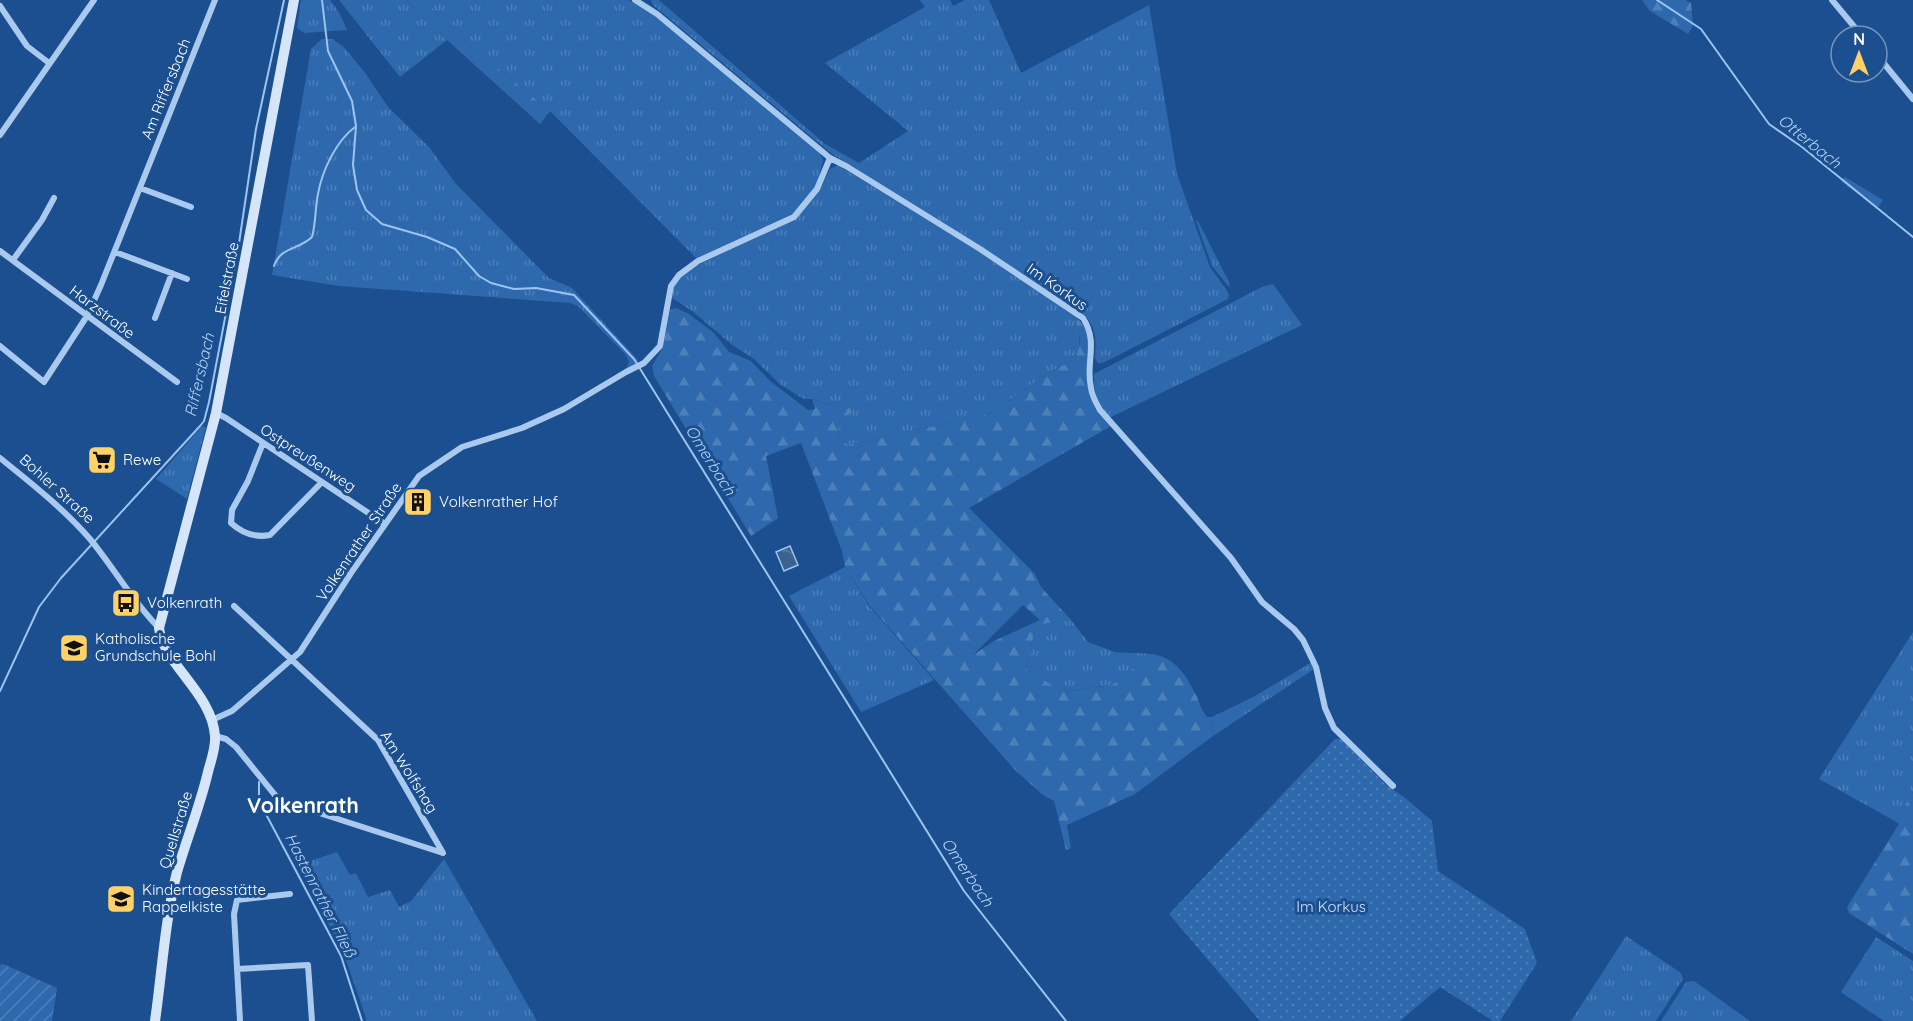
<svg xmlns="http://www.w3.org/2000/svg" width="1913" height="1021" viewBox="0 0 1913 1021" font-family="Quicksand,sans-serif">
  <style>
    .grass { fill: url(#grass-tufts) }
    .forest { fill: url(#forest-firs); fill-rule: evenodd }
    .park { fill: url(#park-dots) }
    .garden { fill: url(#garden-furrows) }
    .water { fill: url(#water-ripples); stroke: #9cc4f0; stroke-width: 1.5 }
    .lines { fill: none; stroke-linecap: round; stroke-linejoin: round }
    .stream { stroke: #9cc4f0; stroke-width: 2 }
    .minor { stroke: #a9c9ee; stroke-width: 6 }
    .secondary { stroke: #d6e6fa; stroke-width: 10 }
    .labels { text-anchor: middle; stroke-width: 6; stroke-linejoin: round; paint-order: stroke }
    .street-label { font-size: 15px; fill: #fff; stroke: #1b4f8f }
    .poi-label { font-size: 15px; fill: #fff; stroke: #1b4f8f; text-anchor: start }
    .park-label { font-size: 15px; fill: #cfe3fa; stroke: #1b4f8f }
    .water-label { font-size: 16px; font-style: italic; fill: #b5d3f5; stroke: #1b4f8f }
    .district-label { font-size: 21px; font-weight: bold; fill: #fff; stroke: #1b4f8f }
  </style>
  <defs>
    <pattern id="grass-tufts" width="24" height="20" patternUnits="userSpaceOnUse" patternTransform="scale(1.5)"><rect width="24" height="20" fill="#2e69ad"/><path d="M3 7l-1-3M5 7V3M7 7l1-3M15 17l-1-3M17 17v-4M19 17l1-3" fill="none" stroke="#4d80b9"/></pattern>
    <pattern id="forest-firs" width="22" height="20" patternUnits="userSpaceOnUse" patternTransform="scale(1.5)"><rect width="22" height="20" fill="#2e69ad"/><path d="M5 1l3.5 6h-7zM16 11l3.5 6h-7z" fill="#4d80b9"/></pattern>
    <pattern id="park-dots" width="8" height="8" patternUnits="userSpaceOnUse" patternTransform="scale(1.5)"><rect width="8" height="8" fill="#2e69ad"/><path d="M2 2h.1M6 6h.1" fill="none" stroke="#4d80b9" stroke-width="1.8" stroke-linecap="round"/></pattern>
    <pattern id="garden-furrows" width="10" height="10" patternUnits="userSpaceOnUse" patternTransform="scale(1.5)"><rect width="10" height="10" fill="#2e69ad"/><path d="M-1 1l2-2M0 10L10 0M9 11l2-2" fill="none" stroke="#4d80b9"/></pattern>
    <pattern id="water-ripples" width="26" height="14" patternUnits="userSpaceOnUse" patternTransform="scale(1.5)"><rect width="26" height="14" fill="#3c6290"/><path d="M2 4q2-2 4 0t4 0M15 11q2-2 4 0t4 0" fill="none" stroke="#597aa1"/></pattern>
  </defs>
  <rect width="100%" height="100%" fill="#1b4f8f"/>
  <path class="grass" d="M301 0H330L339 12 347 30 304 33 297 28Z
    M339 0H406L447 40 400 77Z
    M425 0H629L664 21 819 152 823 160 816 188 790 217 697 259 550 111 455 33Z
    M651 0H659L825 144 859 163 908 131 825 63 925 7 920 0H950L953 6 965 0H989L1021 73 1149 5 1177 174 1210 267 1226 289 1229 295 1228 299 1103 363H1098L1095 358C1096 340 1097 330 1085 315L854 167 832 154 653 5Z
    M322 39H332L344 47 366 74 388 107 429 147 456 184 549 278 572 288 638 360V363L626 369 629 362 626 355 578 306 570 303 339 286 272 275 311 49Z
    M838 165 979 252 1069 311 1080 330 1079 348 1075 360 1053 370 989 414 848 445 837 436 841 420 834 406 812 399H804L781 385 754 359 731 344 692 311 672 298 673 286 681 276 700 264 797 218 820 190 830 169Z
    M1845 177 1883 200 1877 209 1841 181Z
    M1196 221H1198L1230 284 1229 287 1212 266Z
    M1273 284 1302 325 1109 418C1098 404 1093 392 1094 374L1262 287Z
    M202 426 206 427 187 499 156 479Z
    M845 567 869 606 934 680 861 712 789 596Z
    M1071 620 1088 642 1115 652 1152 654 1112 685 1062 692 1026 669 1036 625Z
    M1913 632V792L1895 821 1819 779Z
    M1312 662 1314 669 1213 736 1212 717 1255 696Z
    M337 852 350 875 356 873 368 897 390 890 399 907 411 901 444 859 537 1021H367L344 954 298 865Z
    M1626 936 1681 973 1683 979 1656 1021H1571Z
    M1876 937 1913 961V1021H1884L1841 992Z
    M1694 981 1750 1021H1661L1686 982Z"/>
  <path class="forest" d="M406 0H425L455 33 550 111 540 124 447 40Z
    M1642 0H1685L1691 3 1693 26 1688 34 1650 11Z
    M676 308 689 314 714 333 729 352 751 361 770 381 808 410 815 409 812 399 834 406H848L852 412 841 420 837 436 848 445 989 414 1053 370 1075 360C1083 335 1082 333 1069 311 1102 337 1083 351 1088 385 1090 396 1105 416 1111 426L969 508 1035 574 1041 587 1071 620 1036 625 1026 669 1063 692 1112 685 1152 654C1176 658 1186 675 1196 695 1200 703 1201 710 1207 717H1212L1213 736 1135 794 1067 825 1071 848 1066 850 1054 801 1043 795 1015 770 869 605 845 567 842 551 801 443 766 456 778 518 751 536 654 376 652 366 663 347 670 310ZM1023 605 1040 620 994 641 973 655Z
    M1913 792V954L1849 913 1847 907 1899 824 1895 821Z"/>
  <path class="park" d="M1335 739H1341L1385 784 1404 797 1432 821 1438 871 1525 929 1537 963 1500 1021H1493L1440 987 1400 1021H1260L1169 914Z"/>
  <path class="garden" d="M3 964 57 988 52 1021H0V965Z"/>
  <path class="water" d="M790 546 798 565 784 571 776 552Z"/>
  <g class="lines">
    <path class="stream" d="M322 0 328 51 352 101 356 126 353 165 357 190 366 210 382 224 427 237 455 249 479 276 491 283 514 289 536 288 574 295 634 359 964 891 1066 1021
      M1657 0 1701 29 1769 124 1802 147 1913 237
      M274 266C281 246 299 250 312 237 316 223 315 208 318 194 322 171 336 141 355 127
      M0 691 39 607 61 578 200 426 204 421 209 402 238 250 256 129 284 0
      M259 782V801L341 956 362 1021"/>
    <path class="minor" d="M635 0 657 14 830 158 846 166 980 249 1083 318C1099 343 1085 362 1091 388 1092 396 1096 403 1100 410L1231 558 1262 602 1294 629 1303 640 1316 667 1325 708 1334 728 1393 786
      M1832 0 1862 36
      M0 6 27 46 49 63
      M1877 55 1913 99
      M0 135 94 0
      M140 188 191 207
      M0 251 177 382
      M115 252 187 279
      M13 260 42 220 54 198
      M155 318 172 273
      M0 346 44 382 87 316 101 285 215 0
      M216 413 226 418 385 524
      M263 443 248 481 232 510 231 523C242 533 255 538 270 535L322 482
      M0 458C31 483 64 509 90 539 114 568 132 601 159 628
      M234 606 378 740 443 853
      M212 720 232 711 300 652 351 573 419 476 462 447 522 428 564 409 626 372 644 363 660 346 671 286 679 275 698 261 794 217 817 189 830 158
      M215 736 226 739 236 747 279 800 443 853
      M237 969 308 965 312 1021
      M240 1021 234 914 237 900 290 894"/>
    <path class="secondary" d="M155 1021C162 972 165 920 177 872 187 838 200 806 208 772 211 760 216 748 215 736 212 693 163 664 159 628L216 413 294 0"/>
  </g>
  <defs>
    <g id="supermarket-square" transform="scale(1.5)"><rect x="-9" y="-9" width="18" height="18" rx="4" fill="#ffd166" stroke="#1b4f8f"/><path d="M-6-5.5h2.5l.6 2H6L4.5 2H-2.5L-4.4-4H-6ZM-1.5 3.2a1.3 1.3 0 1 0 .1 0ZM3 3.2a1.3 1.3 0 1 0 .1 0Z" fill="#111"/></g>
    <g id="building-square" transform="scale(1.5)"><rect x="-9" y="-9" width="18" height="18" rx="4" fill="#ffd166" stroke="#1b4f8f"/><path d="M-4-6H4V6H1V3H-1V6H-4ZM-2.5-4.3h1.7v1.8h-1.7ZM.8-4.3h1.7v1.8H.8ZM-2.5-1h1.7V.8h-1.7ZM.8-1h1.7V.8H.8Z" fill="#111"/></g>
    <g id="bus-square" transform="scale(1.5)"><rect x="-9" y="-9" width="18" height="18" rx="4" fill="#ffd166" stroke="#1b4f8f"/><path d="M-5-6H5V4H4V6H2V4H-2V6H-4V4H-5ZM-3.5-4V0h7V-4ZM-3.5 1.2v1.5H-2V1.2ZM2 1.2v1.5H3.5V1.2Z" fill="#111"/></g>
    <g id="school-square" transform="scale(1.5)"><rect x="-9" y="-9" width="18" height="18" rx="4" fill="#ffd166" stroke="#1b4f8f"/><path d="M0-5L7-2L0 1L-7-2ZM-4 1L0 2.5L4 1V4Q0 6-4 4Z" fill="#111"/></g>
  </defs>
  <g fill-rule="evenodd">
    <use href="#supermarket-square" x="102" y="460"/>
    <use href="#building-square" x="418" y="502"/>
    <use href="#bus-square" x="126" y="603"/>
    <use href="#school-square" x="74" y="648"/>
    <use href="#school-square" x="121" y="899"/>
  </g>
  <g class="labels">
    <g class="street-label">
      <text transform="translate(166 89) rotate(-68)" y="5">Am Riffersbach</text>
      <text transform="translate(227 278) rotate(-79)" y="5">Eifelstraße</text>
      <text transform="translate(1057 287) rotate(35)" y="5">Im Korkus</text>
      <text transform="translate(102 312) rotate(37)" y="5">Harzstraße</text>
      <text transform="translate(308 458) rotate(33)" y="5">Ostpreußenweg</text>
      <text transform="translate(57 489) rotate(42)" y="5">Bohler Straße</text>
      <text transform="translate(359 542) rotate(-56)" y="5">Volkenrather Straße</text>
      <text transform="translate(409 772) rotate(58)" y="5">Am Wolfshag</text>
      <text transform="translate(176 830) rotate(-73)" y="5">Quellstraße</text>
    </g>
    <g class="poi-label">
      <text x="123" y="465">Rewe</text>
      <text x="439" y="507">Volkenrather Hof</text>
      <text x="147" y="608">Volkenrath</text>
      <text x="95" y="644">Katholische<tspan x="95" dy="17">Grundschule Bohl</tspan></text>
      <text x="142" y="895">Kindertagesstätte<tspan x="142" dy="17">Rappelkiste</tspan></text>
    </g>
    <g class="park-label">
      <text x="1331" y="912">Im Korkus</text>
    </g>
    <g class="water-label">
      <text transform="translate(1810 141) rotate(39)" y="6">Otterbach</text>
      <text transform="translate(199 375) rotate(-77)" y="6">Riffersbach</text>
      <text transform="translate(711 460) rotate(58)" y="6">Omerbach</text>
      <text transform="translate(968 872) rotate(56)" y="6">Omerbach</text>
      <text transform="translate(321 895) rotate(63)" y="6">Hastenrather Fließ</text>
    </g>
    <g class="district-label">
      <text x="303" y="813">Volkenrath</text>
    </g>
  </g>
  <g transform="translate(1859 54)"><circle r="28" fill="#1b4f8f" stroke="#7695bc" stroke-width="1.5"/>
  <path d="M0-4.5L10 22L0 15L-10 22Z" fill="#ffd166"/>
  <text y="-9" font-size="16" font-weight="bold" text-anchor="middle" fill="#ffffff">N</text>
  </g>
</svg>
